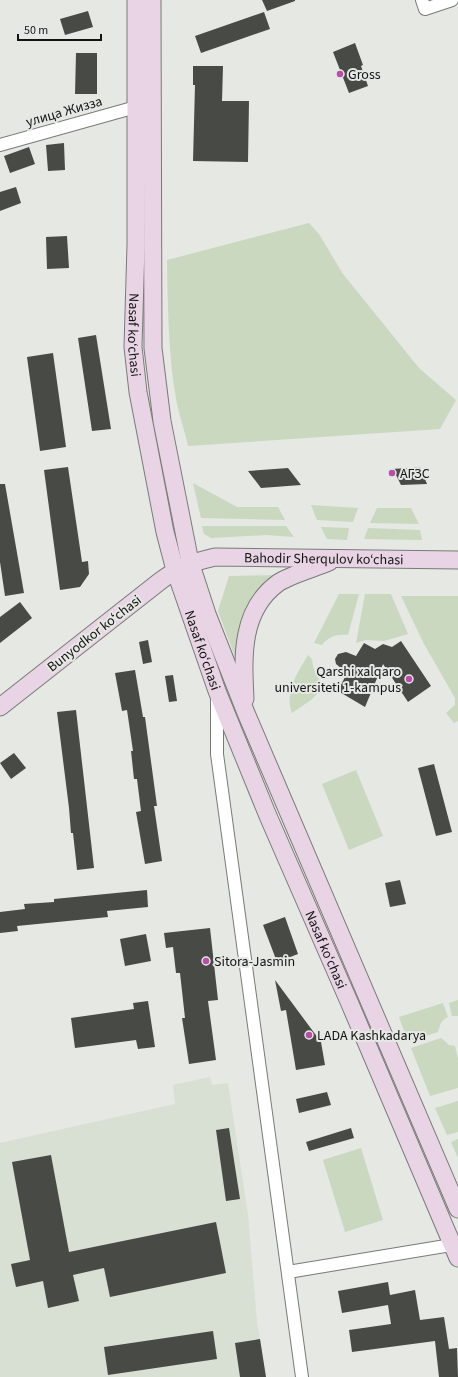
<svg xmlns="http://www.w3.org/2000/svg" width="458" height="1377" viewBox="0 0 458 1377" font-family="'Source Sans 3',sans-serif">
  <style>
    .built { fill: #d8dfd3 }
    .green { fill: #c9d8bf }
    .building { fill: #484a46 }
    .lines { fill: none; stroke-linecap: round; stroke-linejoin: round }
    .street-casing { stroke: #797b77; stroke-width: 14 }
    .secondary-casing { stroke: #797b77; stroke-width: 19 }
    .street { stroke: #fff; stroke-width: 12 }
    .secondary { stroke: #e8d4e4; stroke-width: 17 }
    .poi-dot { fill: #bb4caa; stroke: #e5e8e3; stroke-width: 1.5 }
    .labels { text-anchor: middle; stroke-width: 4; stroke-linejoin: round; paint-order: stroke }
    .poi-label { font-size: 14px; fill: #131412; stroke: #e5e8e3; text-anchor: start }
    .street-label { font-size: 14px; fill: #131412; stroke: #e5e8e3 }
  </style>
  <rect width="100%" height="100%" fill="#e5e8e3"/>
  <path class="built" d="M210 1077 212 1085 228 1083 248 1215 257 1322 266 1377H0V1143L175 1104 173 1085Z"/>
  <path class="green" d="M309 223 319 234 343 274 419 368 456 400 440 429 188 446C185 432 180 418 177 404 168 357 168 308 167 260Z
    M193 483 237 507H278L285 520 201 518Z
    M311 505 358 508 353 522 317 520Z
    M377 508H411L419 524 370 523Z
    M202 526H286L294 537 266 535 211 538 204 534Z
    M321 527 349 528 347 540 327 539Z
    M368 528 420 530 422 540 364 539Z
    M285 575 266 588 238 665 218 611 229 576Z
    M339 594H359L348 635C337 634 329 636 322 645L314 643Z
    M365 594H391L408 634 384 641 366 640 356 643Z
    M401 596H458V721L454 723 446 713 455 705V698L424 644Z
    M308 655 312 659C313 671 317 677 324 687L311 700 292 713C284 692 298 672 308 655Z
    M356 770 383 836 349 850 322 784Z
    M458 1000V1016H452L449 1003Z
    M443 1003 448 1017C441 1020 440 1025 438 1032L408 1042 399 1017Z
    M441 1038 449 1045 455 1046 458 1059V1088L430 1096 411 1048Z
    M458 1101V1132L447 1135 435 1108Z
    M458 1139V1158L451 1142Z
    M361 1148 383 1220 345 1232 323 1160Z"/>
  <path class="building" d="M262 0H295V1L267 11Z
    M88 11 93 27 65 35 60 19Z
    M264 12 270 29 201 53 195 36Z
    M355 43 363 65 361 66 368 86 349 93 333 52Z
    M76 53H97V94H75Z
    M193 66H223L222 101H249L248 162 193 161 195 85H193Z
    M64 143 65 170 48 171 46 145Z
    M29 147 35 164 10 173 4 156Z
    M16 187 21 203 0 211V192Z
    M67 236 69 268 47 269 46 237Z
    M96 335 111 429 92 431 78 338Z
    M53 353 66 447 40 451 27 357Z
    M68 467 82 562 88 561 89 574 80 587 60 590 44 470Z
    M420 467 427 484 401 485 393 469Z
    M288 468 301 485 261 488 248 471Z
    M0 484H5L24 593 5 596 0 562Z
    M20 602 32 618 0 643V617Z
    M148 640 152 662 143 664 139 642Z
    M401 641 431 686 408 702 383 664 365 707 338 691 347 673 336 664 335 659 338 654 346 652 356 656 364 643 375 649 383 644 392 647Z
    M135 670 143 717H145L157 806H154L162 861 145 864 136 812 141 811 137 779H134L131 751H133L127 710 122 711 115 673Z
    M173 675 177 701 169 702 165 676Z
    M76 710 94 868 77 870 73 833H71L69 808 57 712Z
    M14 753 26 768 11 779 0 763Z
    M434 764 452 832 436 836 418 768Z
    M400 880 406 904 390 907 385 883Z
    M147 890 148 907 107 911 108 917 17 926 18 931 0 933V912L25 909 24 904 54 902V899Z
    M285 917 298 954 277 962 263 925Z
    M210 928 218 1000 208 1001 216 1060 189 1064 182 1018H185L180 973H176L173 947 166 948 164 933Z
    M146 934 151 961 125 966 120 939Z
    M275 980 321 1042 325 1065 296 1070 286 1010 281 1011Z
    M148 1001 155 1047 138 1049 136 1040 75 1048 71 1018 134 1009 133 1003Z
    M327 1092 331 1105 299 1113 296 1099Z
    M229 1128 240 1199 226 1201 216 1130Z
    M351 1128 354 1138 309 1151 306 1142Z
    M51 1155 69 1252 216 1222 226 1273 110 1297 104 1268 73 1275 79 1301 48 1308 43 1281 16 1287 11 1264 30 1260 12 1162Z
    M388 1282 390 1295 415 1290 420 1320 444 1317 449 1349 457 1348 458 1377H439L435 1341 352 1352 349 1330 391 1324 388 1305 342 1313 338 1291Z
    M213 1331 217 1359 108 1375 104 1347Z
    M260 1339 266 1377H240L235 1343Z"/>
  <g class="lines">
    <g class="street-casing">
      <path id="street" d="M422 0 425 9 452 0
        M0 145 136 107
        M217 699V754L302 1377
        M288 1272 458 1244"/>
    </g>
    <g class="secondary-casing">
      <g id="secondary">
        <path id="s1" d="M136 0V245L133 347 138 392 165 532 175 570 217 691 268 816 350 1004 458 1258"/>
        <path d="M152 0 153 348 162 421 190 562 207 614 246 713 458 1209"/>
        <path d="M245 699C243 657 240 611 278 583 290 575 315 568 329 562"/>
        <path id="s2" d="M0 707 159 582C180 566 190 563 215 557L458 560"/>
      </g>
    </g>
    <use href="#street" class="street"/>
    <use href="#secondary" class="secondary"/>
  </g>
  <g class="poi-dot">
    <circle cx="340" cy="74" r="4"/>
    <circle cx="392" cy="473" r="4"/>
    <circle cx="409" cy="679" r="4"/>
    <circle cx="206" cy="961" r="4"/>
    <circle cx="309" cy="1035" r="4"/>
  </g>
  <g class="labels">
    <g class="poi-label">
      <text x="348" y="79">Gross</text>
      <text x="400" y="478">АГЗС</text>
      <text x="401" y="676" text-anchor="end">Qarshi xalqaro<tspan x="401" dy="16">universiteti 1-kampus</tspan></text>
      <text x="214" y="966">Sitora-Jasmin</text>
      <text x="317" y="1040">LADA Kashkadarya</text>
    </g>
    <g class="street-label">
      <text transform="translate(64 111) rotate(-16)" y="5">улица Жизза</text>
      <text dy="5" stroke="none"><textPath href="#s1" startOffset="335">Nasaf ko‘chasi</textPath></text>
      <text dy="5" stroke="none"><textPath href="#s2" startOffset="373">Bahodir Sherqulov ko‘chasi</textPath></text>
      <text transform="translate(94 633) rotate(-38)" y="5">Bunyodkor koʻchasi</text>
      <text dy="5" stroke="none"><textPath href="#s1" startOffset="659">Nasaf ko‘chasi</textPath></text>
      <text dy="5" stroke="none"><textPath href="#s1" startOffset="983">Nasaf ko‘chasi</textPath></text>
    </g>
  </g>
  <path d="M18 34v6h83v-6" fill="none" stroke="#131412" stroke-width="2"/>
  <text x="24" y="34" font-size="12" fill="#131412" stroke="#e5e8e3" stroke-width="3" paint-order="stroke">50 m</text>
</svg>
